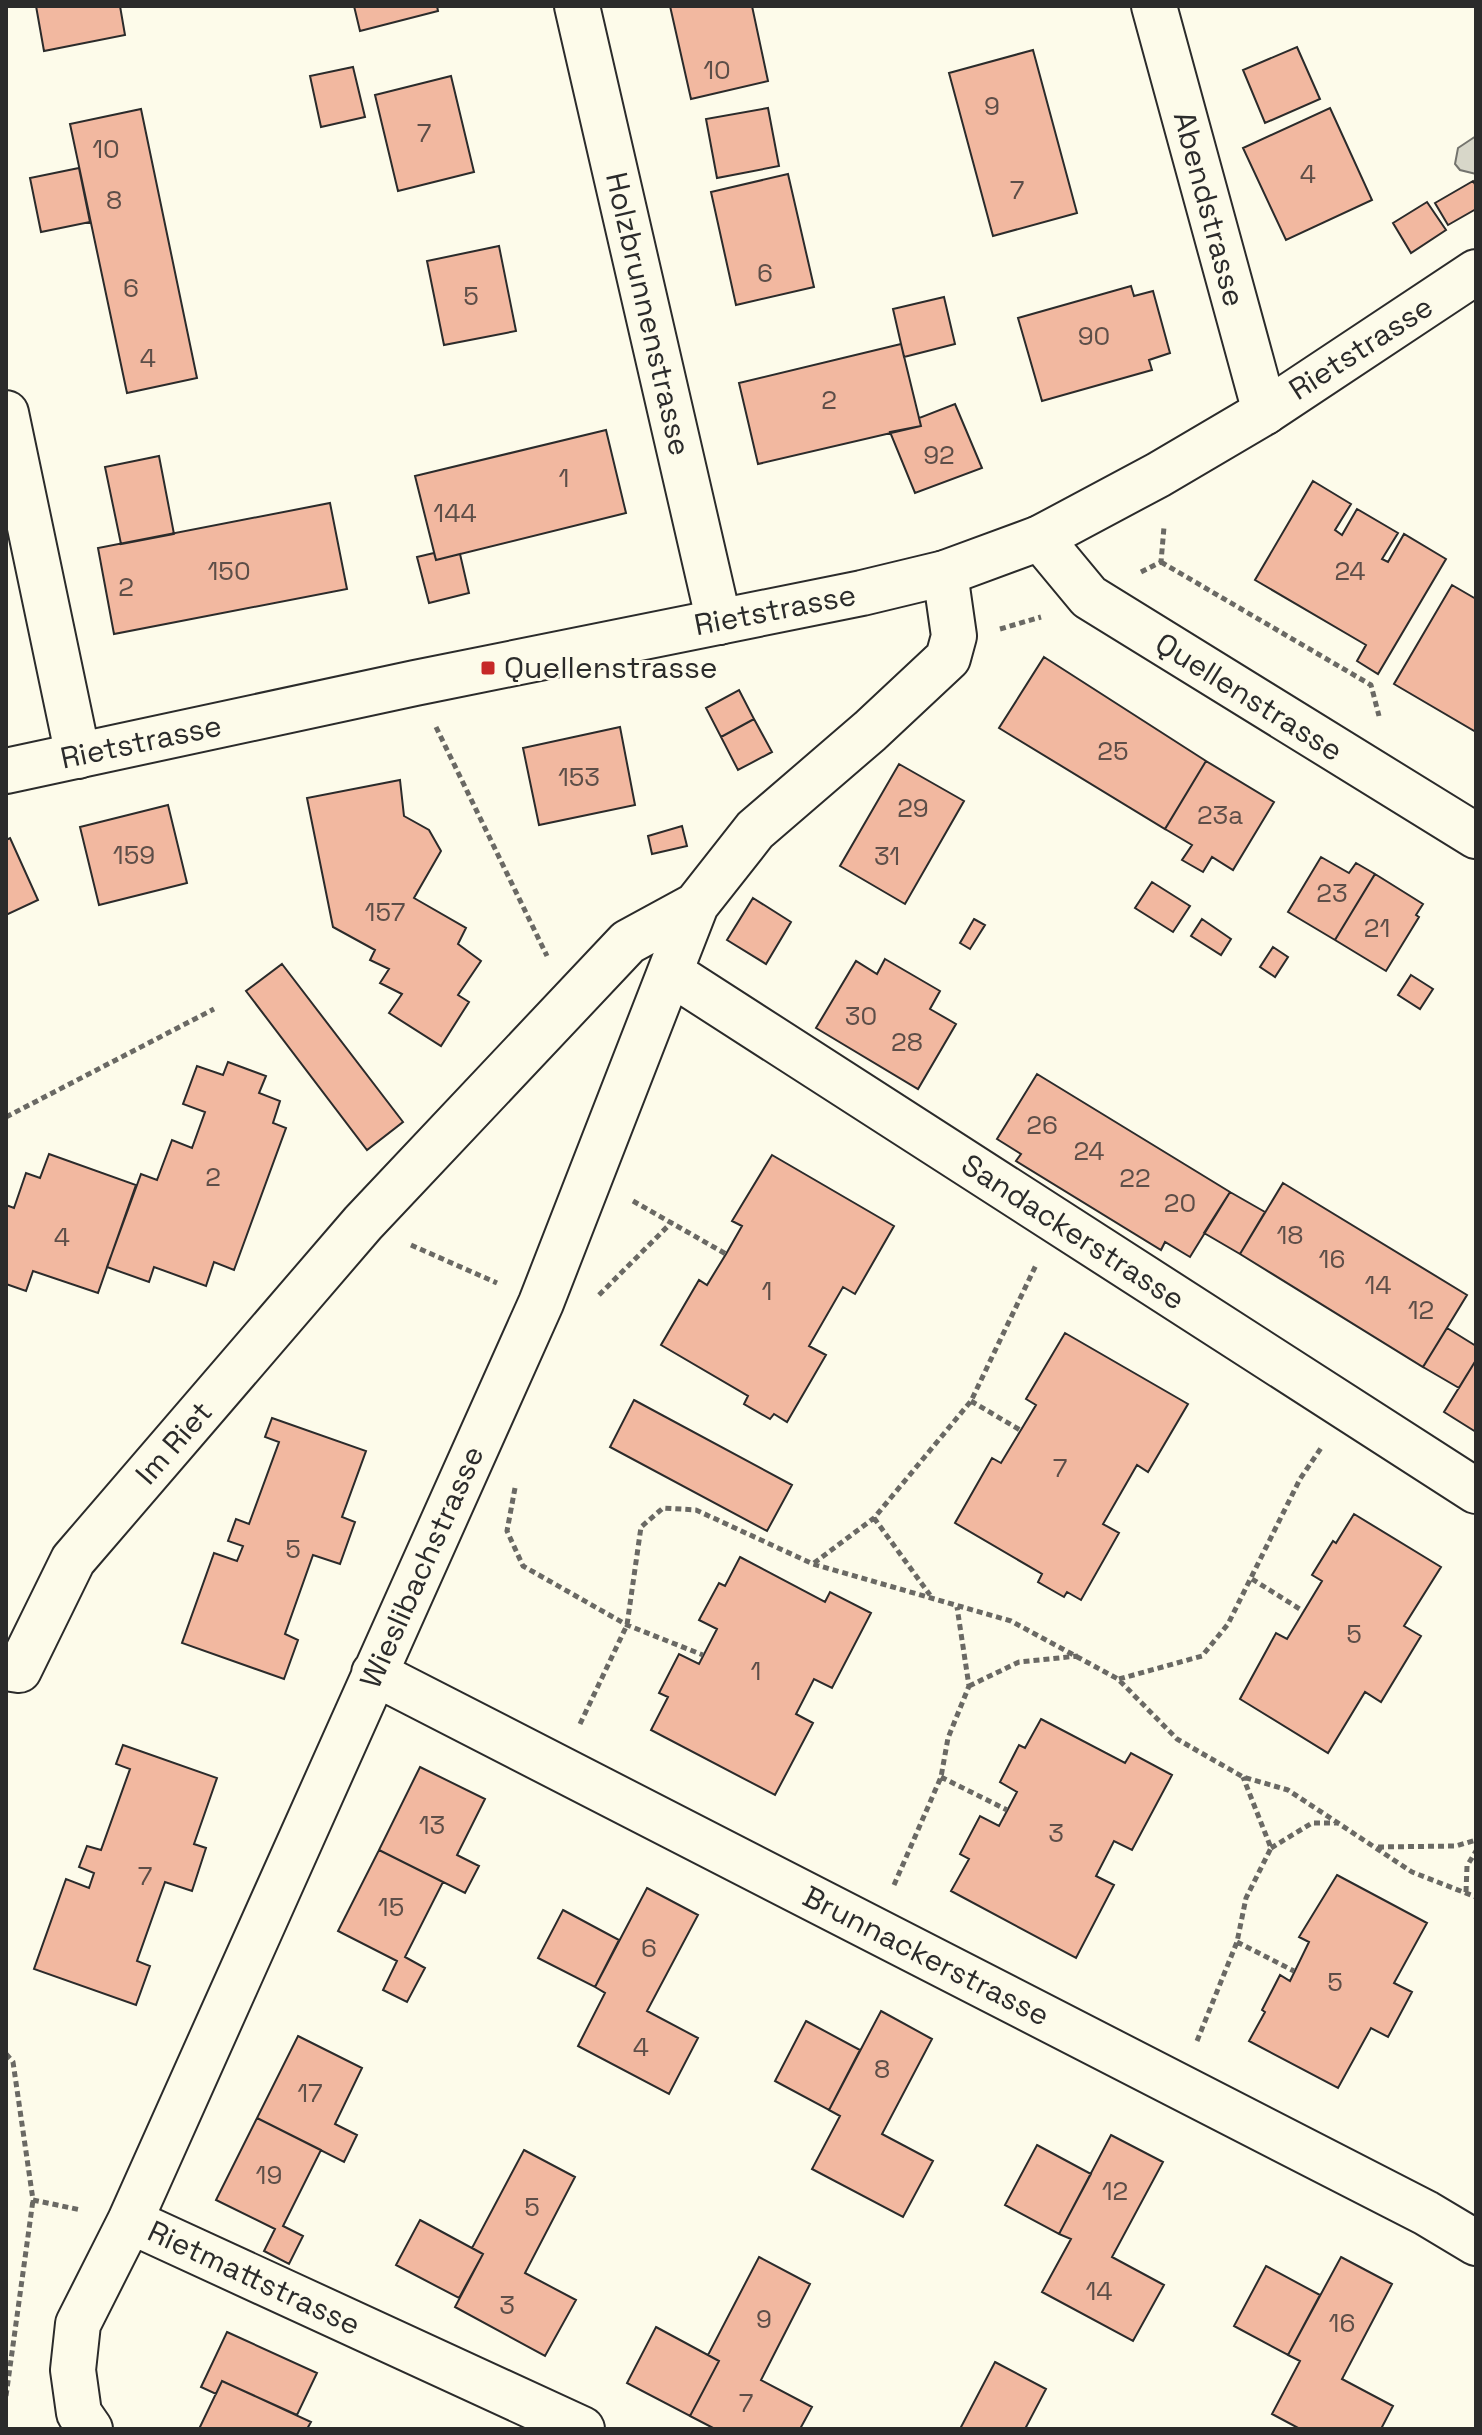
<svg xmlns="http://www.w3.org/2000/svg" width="1482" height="2435" viewBox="0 0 1482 2435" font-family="'Space Grotesk',sans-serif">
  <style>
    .water { fill: #d8d7c9; stroke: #74746e; stroke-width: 2 }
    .building { fill: #f2b8a0; stroke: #2b2b2b; stroke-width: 2 }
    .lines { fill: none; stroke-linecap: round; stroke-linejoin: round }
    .minor-casing { stroke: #2b2b2b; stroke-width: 48 }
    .tertiary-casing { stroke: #2b2b2b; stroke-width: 48 }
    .path { stroke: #6a6964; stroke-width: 5; stroke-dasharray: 6 4; stroke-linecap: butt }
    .minor { stroke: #fdfbea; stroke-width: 44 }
    .tertiary { stroke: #fdfbea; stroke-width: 44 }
    .poi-dot { fill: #c62828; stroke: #fdfbea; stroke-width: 3 }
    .labels { text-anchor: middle; stroke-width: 6; stroke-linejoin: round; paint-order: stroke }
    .number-label { font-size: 26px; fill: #5d4e48 }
    .street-label { font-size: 30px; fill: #2b2b2b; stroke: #fdfbea }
    .poi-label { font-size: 30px; fill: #2b2b2b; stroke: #fdfbea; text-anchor: start }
  </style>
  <rect width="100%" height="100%" fill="#fdfbea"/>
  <path class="water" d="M1476 136V174L1460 170 1455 164 1458 148Z"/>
  <path class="building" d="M36 6H120L125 35 44 51Z
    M354 6H437L438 11 360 31Z
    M670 6H752L768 81 691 99Z
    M1297 47 1320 99 1265 123 1243 70Z
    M1033 50 1077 213 993 236 949 73Z
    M353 67 365 117 321 127 310 76Z
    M451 76 474 172 398 191 375 95Z
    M768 108 779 166 717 178 706 119Z
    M1330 108 1372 200 1286 240 1243 148Z
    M141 109 197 378 127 393 70 124Z
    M79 168 90 222 41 232 30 178Z
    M788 174 814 287 736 305 711 192Z
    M1473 181 1476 186V209L1448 225 1435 203Z
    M1427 202 1446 230 1411 253 1393 223Z
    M499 246 516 331 444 345 427 261Z
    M1131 286 1134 296 1153 291 1170 353 1149 360 1152 370 1042 401 1018 318Z
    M944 297 955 344 904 357 893 309Z
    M901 344 921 426 758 464 739 383Z
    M955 404 982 468 915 493 890 432 921 426 919 418Z
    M606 430 626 513 436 560 415 476Z
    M159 456 174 534 121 544 105 467Z
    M1313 481 1351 504 1335 530 1342 535 1357 509 1398 533 1382 559 1388 562 1404 534 1446 559 1378 674 1357 661 1366 645 1255 580Z
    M330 503 347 589 114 634 98 548Z
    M434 553 436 560 460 554 469 593 429 603 417 557Z
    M1452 585 1476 599V732L1394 684Z
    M1044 657 1206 761 1165 829 999 728Z
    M739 690 754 719 721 737 706 708Z
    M754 719 772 752 738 770 721 737Z
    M620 727 635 805 539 825 523 748Z
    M1206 761 1274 802 1233 870 1212 857 1203 872 1182 860 1192 845 1165 829Z
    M899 764 964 801 905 904 840 866Z
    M400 780 404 816 429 830 441 851 414 898 466 928 458 944 481 961 458 995 469 1002 441 1046 389 1013 402 994 380 983 389 969 370 960 375 950 333 927 307 798Z
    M168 805 187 883 99 905 80 827Z
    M682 826 687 846 652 854 648 836Z
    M10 838 38 900 6 915V840Z
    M1321 857 1349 873 1356 863 1375 874 1335 940 1288 912Z
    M1375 874 1423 904 1416 915 1419 917 1386 971 1335 940Z
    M1152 882 1190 906 1173 932 1135 908Z
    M753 898 791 922 766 964 727 940Z
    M974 919 985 925 970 949 960 943Z
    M1202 919 1231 939 1221 955 1191 936Z
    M1273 947 1288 957 1275 977 1260 967Z
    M885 959 940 991 930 1009 956 1024 918 1089 816 1028 856 961 877 974Z
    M282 964 403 1122 367 1150 246 991Z
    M1411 975 1433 989 1420 1009 1398 995Z
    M228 1062 266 1076 259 1093 280 1101 273 1123 286 1128 234 1270 214 1262 206 1286 154 1267 149 1282 107 1267 141 1174 157 1180 172 1140 192 1148 205 1112 183 1104 197 1066 223 1075Z
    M1037 1074 1230 1192 1190 1257 1165 1242 1161 1250 1016 1161 1021 1154 997 1139Z
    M49 1154 136 1185 98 1293 33 1271 26 1291 6 1284V1205L14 1208 26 1173 40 1178Z
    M772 1155 894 1226 855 1294 843 1287 809 1346 826 1355 787 1422 774 1414 770 1419 744 1404 748 1396 661 1345 699 1280 707 1285 726 1254 742 1226 732 1221Z
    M1283 1183 1467 1295 1423 1367 1240 1254Z
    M1230 1192 1265 1212 1240 1254 1204 1233Z
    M1447 1328 1476 1346V1360L1459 1388 1423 1367Z
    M1065 1333 1188 1404 1148 1472 1137 1465 1103 1524 1119 1533 1081 1600 1067 1592 1064 1597 1038 1582 1042 1574 955 1523 992 1458 1001 1463 1036 1405 1026 1399Z
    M1476 1360V1432L1444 1412Z
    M634 1400 792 1485 767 1531 610 1447Z
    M272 1418 366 1451 342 1517 355 1522 340 1564 313 1555 285 1634 298 1640 284 1679 182 1643 214 1553 237 1561 243 1546 228 1541 236 1519 249 1524 279 1442 265 1437Z
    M1354 1514 1441 1567 1404 1626 1421 1636 1381 1702 1365 1692 1328 1753 1240 1699 1276 1633 1287 1639 1322 1581 1312 1575 1333 1541 1336 1543Z
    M740 1557 825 1602 830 1592 871 1613 832 1688 814 1679 796 1714 813 1723 775 1795 651 1730 668 1697 659 1693 679 1654 699 1664 717 1629 699 1620 719 1583 725 1586Z
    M1041 1719 1125 1763 1131 1753 1172 1775 1132 1850 1114 1841 1096 1876 1114 1885 1076 1958 951 1891 969 1859 960 1854 980 1816 999 1826 1017 1792 1000 1782 1019 1745 1025 1748Z
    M123 1745 217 1778 194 1844 206 1848 192 1891 165 1882 137 1961 150 1966 136 2005 34 1969 66 1879 89 1888 94 1873 79 1867 87 1846 101 1850 130 1769 116 1764Z
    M420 1767 485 1799 457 1855 479 1866 465 1893 379 1850Z
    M379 1850 443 1882 405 1957 425 1968 407 2002 383 1990 397 1961 338 1931Z
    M1337 1875 1427 1923 1394 1983 1412 1992 1388 2037 1371 2028 1338 2088 1249 2041 1265 2012 1262 2010 1280 1975 1290 1981 1309 1942 1299 1937Z
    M647 1888 698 1915 647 2011 698 2038 669 2094 578 2046 605 1993 595 1987Z
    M563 1910 619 1940 595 1987 538 1958Z
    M881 2011 932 2039 882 2134 933 2161 903 2217 812 2169 840 2116 829 2110Z
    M806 2021 860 2050 829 2110 775 2081Z
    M298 2036 362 2068 335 2124 357 2135 344 2162 257 2118Z
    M257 2118 321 2150 283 2226 303 2236 289 2264 264 2251 275 2229 216 2200Z
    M1111 2135 1163 2162 1112 2257 1164 2285 1133 2341 1042 2292 1071 2239 1059 2234Z
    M1037 2145 1091 2174 1059 2234 1005 2205Z
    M524 2150 575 2177 525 2273 576 2300 545 2356 455 2307 483 2254 472 2248Z
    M420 2220 483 2254 459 2298 396 2265Z
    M759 2257 810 2284 761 2380 812 2407 800 2429H715L690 2416 719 2361 708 2355Z
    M1341 2257 1392 2284 1342 2379 1393 2406 1381 2429H1300L1272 2414 1300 2361 1288 2355Z
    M1266 2266 1320 2295 1288 2355 1234 2326Z
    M656 2327 719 2361 690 2416 627 2383Z
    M227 2332 317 2373 297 2415 222 2381 216 2394 201 2387Z
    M995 2362 1046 2389 1025 2429H960Z
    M222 2381 311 2422 307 2429H199Z"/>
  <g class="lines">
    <g class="minor-casing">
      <path id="minor" d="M577 6 719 622
        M1154 6 1265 412
        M6 413 78 756
        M1040 538 1089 597 1476 836
        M671 973 1476 1491
        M6 1668 19 1670 73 1560 363 1223 628 942 696 905
        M374 1673 1426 2213 1476 2243
        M130 2221 582 2429
        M90 2429 79 2413 73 2370 78 2324 130 2221 541 1303 696 905 755 830 870 731 948 658 954 636 945 573"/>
    </g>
    <g class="tertiary-casing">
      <path id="tertiary" d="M6 771 415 683 862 593 945 573 1040 538 1158 475 1265 412 1476 272"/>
    </g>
    <path class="path" d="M1161 562 1371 685 1379 716
      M1141 572 1161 562 1164 527
      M1000 629 1041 617
      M436 727 547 956
      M6 1117 214 1009
      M633 1201 726 1254
      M411 1245 497 1283
      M599 1295 672 1222
      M971 1401 1020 1430
      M515 1488 507 1531 523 1566 627 1625 703 1655
      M874 1518 930 1595
      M814 1563 874 1518 971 1401 1036 1265
      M1252 1579 1303 1611
      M1119 1679 1202 1656 1228 1624 1300 1479 1321 1448
      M969 1686 1019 1662 1078 1656
      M580 1724 627 1625 641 1527 663 1508 696 1510 813 1564 1011 1621 1118 1679 1177 1739 1243 1777 1288 1790 1412 1872 1476 1897
      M941 1777 1007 1810
      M1378 1847 1456 1846 1476 1840
      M1271 1848 1312 1823H1339
      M894 1885 941 1777 948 1738 969 1686 957 1607
      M1466 1892 1467 1866 1476 1851
      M1237 1942 1294 1971
      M1197 2041 1237 1942 1246 1898 1271 1848 1243 1777
      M6 2054 13 2062 33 2200 81 2210
      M6 2396 33 2200"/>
    <use href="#minor" class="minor"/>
    <use href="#tertiary" class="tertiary"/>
  </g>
  <rect class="poi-dot" x="480" y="660" width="16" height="16" rx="4"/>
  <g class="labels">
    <g class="number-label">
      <text x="717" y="79">10</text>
      <text x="992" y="115">9</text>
      <text x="424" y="142">7</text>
      <text x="106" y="158">10</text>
      <text x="1308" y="183">4</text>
      <text x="1017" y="199">7</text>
      <text x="114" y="209">8</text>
      <text x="765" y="282">6</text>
      <text x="131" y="297">6</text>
      <text x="471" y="305">5</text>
      <text x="1094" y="345">90</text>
      <text x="148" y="367">4</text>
      <text x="829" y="409">2</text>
      <text x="939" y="464">92</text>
      <text x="564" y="487">1</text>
      <text x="455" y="522">144</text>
      <text x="229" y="580">150</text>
      <text x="1350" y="580">24</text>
      <text x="126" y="596">2</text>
      <text x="1113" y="760">25</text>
      <text x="579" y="786">153</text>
      <text x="913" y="817">29</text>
      <text x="1220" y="824">23a</text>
      <text x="134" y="864">159</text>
      <text x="887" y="865">31</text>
      <text x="1332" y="902">23</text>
      <text x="385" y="921">157</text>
      <text x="1377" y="937">21</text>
      <text x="861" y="1025">30</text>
      <text x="907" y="1051">28</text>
      <text x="1042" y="1134">26</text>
      <text x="1089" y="1160">24</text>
      <text x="213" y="1186">2</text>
      <text x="1135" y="1187">22</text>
      <text x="1180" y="1212">20</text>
      <text x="1290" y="1244">18</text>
      <text x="62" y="1246">4</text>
      <text x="1332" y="1268">16</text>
      <text x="1378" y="1294">14</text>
      <text x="767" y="1300">1</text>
      <text x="1421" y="1319">12</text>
      <text x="1060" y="1477">7</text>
      <text x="293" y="1558">5</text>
      <text x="1354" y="1643">5</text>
      <text x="756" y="1680">1</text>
      <text x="432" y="1834">13</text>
      <text x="1056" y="1842">3</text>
      <text x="145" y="1885">7</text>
      <text x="391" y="1916">15</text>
      <text x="649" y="1957">6</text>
      <text x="1335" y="1991">5</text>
      <text x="641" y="2056">4</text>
      <text x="882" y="2078">8</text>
      <text x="310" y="2102">17</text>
      <text x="269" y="2184">19</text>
      <text x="1115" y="2200">12</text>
      <text x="532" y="2216">5</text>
      <text x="1099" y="2300">14</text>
      <text x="507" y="2314">3</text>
      <text x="764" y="2328">9</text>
      <text x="1342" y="2332">16</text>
      <text x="746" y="2412">7</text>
    </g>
    <g class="street-label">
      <text transform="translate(1209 209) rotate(75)" y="10">Abendstrasse</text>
      <text transform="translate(648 314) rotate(77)" y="10">Holzbrunnenstrasse</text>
      <text transform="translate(1361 348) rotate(-33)" y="10">Rietstrasse</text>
      <text transform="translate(775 610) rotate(-11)" y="10">Rietstrasse</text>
      <text transform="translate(1249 697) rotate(32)" y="10">Quellenstrasse</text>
      <text transform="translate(141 742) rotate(-12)" y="10">Rietstrasse</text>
      <text transform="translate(1073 1232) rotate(33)" y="10">Sandackerstrasse</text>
      <text transform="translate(174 1443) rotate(-49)" y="10">Im Riet</text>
      <text transform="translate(422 1567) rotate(-66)" y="10">Wieslibachstrasse</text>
      <text transform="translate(926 1956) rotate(27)" y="10">Brunnackerstrasse</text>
      <text transform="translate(254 2278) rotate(25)" y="10">Rietmattstrasse</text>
    </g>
    <g class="poi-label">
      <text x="504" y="678">Quellenstrasse</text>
    </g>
  </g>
  <rect width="1482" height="2435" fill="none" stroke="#2b2b2b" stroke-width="16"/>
</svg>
